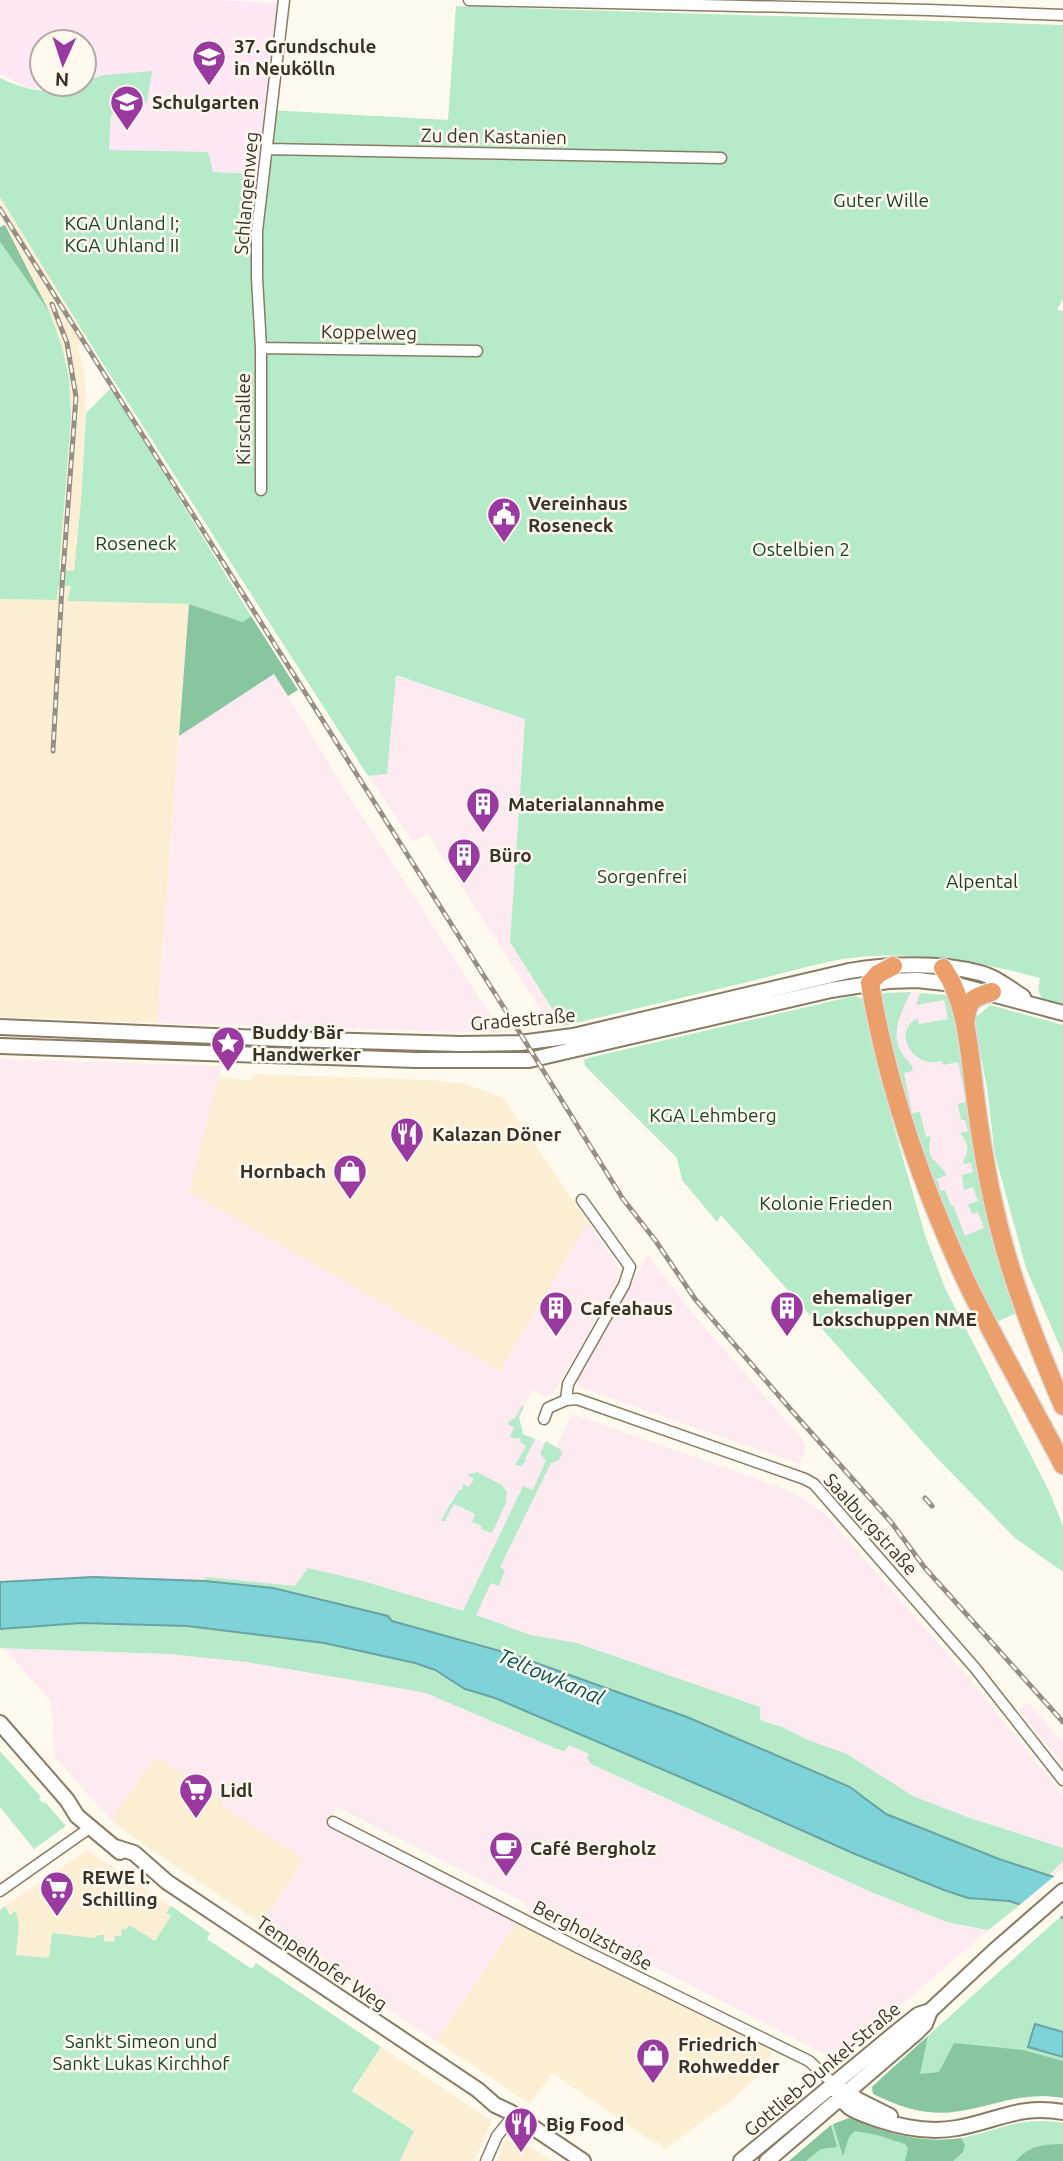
<svg xmlns="http://www.w3.org/2000/svg" width="1063" height="2161" viewBox="0 0 1063 2161" font-family="Ubuntu,sans-serif">
  <style>
    .built { fill: #fdefd4 }
    .industrial { fill: #feeaf1 }
    .education { fill: #ffe8f6 }
    .green { fill: #b6ebca }
    .forest { fill: #88c6a0 }
    .water { fill: #7dd3d7; stroke: #69a3a3; stroke-width: 2 }
    .pier { fill: #fff9ee }
    .lines { fill: none; stroke-linecap: round; stroke-linejoin: round }
    .street-casing { stroke: #897c64; stroke-width: 13 }
    .secondary-casing { stroke: #897c64; stroke-width: 18 }
    .highway-casing { stroke: #dbdad9; stroke-width: 21 }
    .street { stroke: #fff; stroke-width: 10 }
    .secondary { stroke: #fff; stroke-width: 14 }
    .highway { stroke: #eba06b; stroke-width: 18 }
    .rail-casing { stroke: #958f85; stroke-width: 5 }
    .rail { stroke: #fff9ee; stroke-width: 2.5; stroke-dasharray: 8; stroke-linecap: butt }
    .labels { text-anchor: middle; stroke-width: 5; stroke-linejoin: round; paint-order: stroke }
    .poi-label { font-size: 19px; font-weight: bold; fill: #39342a; stroke: #fff9ee; text-anchor: start }
    .street-label { font-size: 19px; fill: #39342a; stroke: #fff9ee }
    .park-label { font-size: 19px; fill: #15452c; stroke: #fff9ee }
    .water-label { font-size: 21px; font-style: italic; fill: #035457; stroke: #fff9ee }
  </style>
  <rect width="100%" height="100%" fill="#fff9ee"/>
  <path class="built" d="M0 197 87 339 78 345 84 372 86 397 81 501 74 571 59 570 71 417 70 391 66 362 50 313 15 243 0 217Z
    M58 586H72L68 601 189 604 157 1023 0 1017V599L57 600Z
    M185 1072 251 1081 253 1074 431 1080 465 1084 503 1098 588 1222 500 1371 225 1213 191 1312Z
    M153 1759H161L224 1801 222 1806 304 1859 262 1924 139 1842 111 1820Z
    M87 1850 180 1912 161 1944 119 1945 49 1973 9 1982 16 1922 5 1906Z
    M516 1923 772 2051 764 2070 733 2099 664 2150 658 2141 656 2144 552 2073 530 2104 436 2041Z
    M381 2047 492 2121 474 2161H400L414 2131 352 2092Z
    M517 2138 552 2161H497L505 2141Z"/>
  <path class="industrial" d="M274 674 345 790 502 1033 157 1023 179 736Z
    M396 675 525 719 510 942 563 1026 547 1029 548 1021 428 834 413 842 368 776 387 774Z
    M911 992 945 995 972 1106 994 1323 926 1173 884 993Z
    M0 1059 222 1066 189 1192 500 1371 588 1222 617 1265V1282L554 1393 545 1396 532 1390 519 1417 523 1434 556 1448 572 1414 785 1489 804 1499 825 1514 971 1681 1063 1796V1869L973 1943 837 2060 584 1931 576 1927 573 1932 525 1908 527 1904 493 1886 337 1807 326 1826 516 1923 436 2041 262 1924 304 1859 221 1805 223 1801 161 1759H153L111 1820 55 1757 51 1702 3 1647 0 1648Z
    M648 1255 693 1314 802 1439 806 1447 800 1464 579 1387 576 1379Z
    M1028 1702 1061 1740H1063V1764L1019 1710Z"/>
  <path class="education" d="M0 0H220L278 3V17L258 174 213 172 109 150 111 114 147 103 109 74 84 81V42H42V84H73L53 90 26 87 0 74Z"/>
  <path class="green" d="M456 6 1063 25V299L1057 310 1063 311V1004L1042 999 1038 990 1040 978C984 963 930 953 871 956 833 958 793 971 756 980 692 995 627 1011 563 1026L510 942 525 719 396 675 387 774 368 776 98 356 0 197V78C20 87 33 92 56 90 66 88 74 84 84 84V81L104 75 152 71 147 103 111 115 109 150 208 152 213 172 257 174 270 110 448 120Z
    M0 242 50 313 62 347 69 377 71 417 59 570 74 571 81 501 86 413 111 388 251 616 243 622 189 604 67 601 71 586H58L57 600 0 599Z
    M911 992C902 1010 890 1032 901 1052 906 1060 912 1063 913 1071L904 1073 912 1113 920 1112 926 1137 931 1136C925 1161 936 1158 947 1175L937 1179 941 1191 945 1190 951 1206 953 1205 965 1236 984 1228 978 1212 972 1214 968 1204 978 1201 973 1187 964 1190 962 1175 973 1172 971 1163 964 1164 963 1161C970 1150 968 1143 960 1133L968 1131 965 1120H961L958 1104 966 1102 958 1062 943 1065 942 1061C936 1062 930 1063 925 1061 905 1054 897 1028 918 1018L919 1024 948 1019 944 1000 916 1005 920 993 945 995 954 1005 1019 1312 994 1323 972 1281 910 1126 879 998 884 993Z
    M854 996 867 1000 891 1117 925 1235 945 1288 1050 1493 1063 1526V1572L1015 1538 935 1456 721 1215 717 1222 682 1180 677 1158 585 1066 584 1059Z
    M990 1005 1063 1025V1354L1026 1268 995 1155 987 1088 974 1019Z
    M522 1406 524 1407 519 1417 523 1434 535 1439 525 1459 527 1460 521 1466 515 1465 526 1446 521 1443 520 1438 514 1439 510 1436 514 1428 508 1424 509 1421 515 1418Z
    M546 1441 561 1450 562 1454 558 1461 551 1463 500 1567 505 1570 499 1586 491 1583 476 1615 531 1635 577 1643 760 1707V1720L782 1727 808 1740 847 1754 913 1796 967 1817 1063 1848V1861L1049 1875 999 1859 886 1814 850 1787 391 1621 388 1616 288 1591 205 1581V1577L295 1586 308 1568 363 1581 463 1611 523 1486 533 1490 546 1460 540 1454Z
    M477 1472 502 1485 507 1492 506 1503 492 1533 481 1529 482 1526 472 1522 475 1514 454 1504 444 1522 441 1520 459 1490H462L463 1484 469 1487 474 1479 467 1475Z
    M81 1623C192 1624 305 1633 413 1662 435 1669 445 1679 464 1689 474 1694 485 1696 495 1698L727 1797 855 1854 944 1890 968 1898 1000 1900 1020 1905 988 1930 947 1922 871 1892 591 1764 587 1758 589 1754 569 1745 565 1751 557 1749 426 1693 382 1685 246 1662 168 1654 0 1648V1629Z
    M0 1751 41 1797 39 1799 43 1803 45 1802 66 1826 34 1849 0 1807Z
    M5 1906 10 1915 16 1911 19 1925 16 1955 49 1958 52 1933 95 1938 98 1935H104V1941L114 1942 115 1936H121L122 1928 125 1930 129 1925 155 1941 171 1916 166 1913 171 1906 210 1933 207 1939 252 1969 256 1963 381 2047 352 2091 414 2131 400 2161H0V1910Z
    M1060 1917 1063 1918V2098C1025 2091 993 2106 956 2112 927 2116 899 2107 873 2094L872 2087 880 2079Z
    M849 2118C886 2132 922 2146 961 2138 1001 2130 1019 2116 1063 2123V2161H789L831 2125Z"/>
  <path class="forest" d="M5 225 50 313 0 242V227Z
    M189 604 243 622 251 616 298 690 288 696 274 674 179 736Z
    M928 2036 920 2074 939 2072 954 2043 1023 2050 1063 2061V2098C1019 2090 992 2108 951 2112 923 2115 898 2106 873 2094L872 2087Z
    M849 2118C889 2133 919 2144 961 2138L965 2145 963 2152 953 2161H905L908 2148 905 2144 877 2135 855 2131 849 2137 843 2156 833 2124Z
    M831 2125 837 2147 821 2149 806 2161H789Z
    M1063 2144V2161H1016C1030 2145 1042 2145 1063 2144Z"/>
  <path class="water" d="M93 1577 205 1581 273 1588 388 1616 392 1621 511 1654 687 1717 850 1787 886 1814 999 1859 1063 1880V1918L1009 1901 968 1898 944 1890 855 1854 727 1797 495 1698 465 1689 435 1670 415 1663 324 1643 187 1626 81 1623 0 1629V1582Z
    M1035 2024 1063 2032V2057L1028 2047Z"/>
  <path class="pier" d="M1057 1874 1063 1876V1915L1057 1920 1017 1907Z"/>
  <g class="lines">
    <g class="street-casing">
      <path id="street" d="M469 0 929 10 1063 15
        M267 149 721 158
        M261 348 477 351
        M261 490V348L257 278V231L284 0
        M566 1400 568 1384 624 1285 630 1267 582 1200
        M544 1419 548 1408 566 1400 577 1399 805 1479 814 1484 975 1668 1063 1780
        M333 1822 577 1947 809 2061 834 2084
        M0 1891 91 1827
        M486 2161 497 2136 514 2115"/>
    </g>
    <g class="secondary-casing">
      <path id="secondary" d="M0 1027 285 1039 461 1044 520 1043 573 1036 849 971C889 964 940 962 980 973 996 977 1009 988 1023 997
        M0 1046 415 1060H529L831 990 888 981 917 980 954 984 1063 1013
        M0 1723 67 1800 77 1816 120 1852
        M115 1847 134 1853 167 1882 478 2090 495 2105 510 2112 583 2161
        M834 2084C844 2109 853 2111 877 2119 903 2128 930 2133 957 2128 997 2121 1020 2104 1063 2112
        M841 2088 858 2100 890 2116
        M741 2161 893 2035 918 2015 930 2011 993 1952 1063 1891
        M767 2161 916 2033 925 2024 930 2011"/>
    </g>
    <g class="highway-casing">
      <path id="highway" d="M893 966 878 974 870 983C887 1087 922 1186 966 1281 996 1343 1031 1403 1063 1465
        M943 968C968 1003 969 1053 975 1095 980 1134 986 1172 995 1210 1010 1278 1036 1342 1063 1406
        M965 1024C968 1001 970 998 992 992"/>
    </g>
    <use href="#street" class="street"/>
    <use href="#secondary" class="secondary"/>
    <use href="#highway" class="highway"/>
    <g class="rail-casing">
      <path id="rail" d="M0 209 518 1030 623 1199 655 1240 695 1299 799 1419 891 1522 925 1568 1063 1722
        M52 304 67 343 76 397 62 586 53 751
        M925 1498 932 1506"/>
    </g>
    <use href="#rail" class="rail"/>
  </g>
  <defs>
    <g id="school-pin" transform="scale(1.75)"><path d="M0 17L-7.5 6A9.5 9.5 0 1 1 7.5 6Z" fill="#9a39a0" stroke="#fff9ee"/><path d="M0-5L7-2L0 1L-7-2ZM-4 1L0 2.5L4 1V4Q0 6-4 4Z" fill="#fff"/></g>
    <g id="civic-pin" transform="scale(1.75)"><path d="M0 17L-7.5 6A9.5 9.5 0 1 1 7.5 6Z" fill="#9a39a0" stroke="#fff9ee"/><path d="M-.6-6.5H3V-4.5H.6V-3L4-1V1h2V6H-6V1h2V-1L-.6-3ZM-1.2 2.5V6h2.4V2.5Z" fill="#fff"/></g>
    <g id="building-pin" transform="scale(1.75)"><path d="M0 17L-7.5 6A9.5 9.5 0 1 1 7.5 6Z" fill="#9a39a0" stroke="#fff9ee"/><path d="M-4-6H4V6H1V3H-1V6H-4ZM-2.5-4.3h1.7v1.8h-1.7ZM.8-4.3h1.7v1.8H.8ZM-2.5-1h1.7V.8h-1.7ZM.8-1h1.7V.8H.8Z" fill="#fff"/></g>
    <g id="sight-pin" transform="scale(1.75)"><path d="M0 17L-7.5 6A9.5 9.5 0 1 1 7.5 6Z" fill="#9a39a0" stroke="#fff9ee"/><path d="M0-6L1.8-2.2L6-1.7L2.9 1.2L3.7 5.4L0 3.3L-3.7 5.4L-2.9 1.2L-6-1.7L-1.8-2.2Z" fill="#fff"/></g>
    <g id="restaurant-pin" transform="scale(1.75)"><path d="M0 17L-7.5 6A9.5 9.5 0 1 1 7.5 6Z" fill="#9a39a0" stroke="#fff9ee"/><path d="M-5-6h1v4h1v-4h1v4h1v-4h1v5L-1.5 .5V6h-2V.5L-5-1ZM5-6V6H3V1.5H1.5Q1.5-4 5-6Z" fill="#fff"/></g>
    <g id="shop-pin" transform="scale(1.75)"><path d="M0 17L-7.5 6A9.5 9.5 0 1 1 7.5 6Z" fill="#9a39a0" stroke="#fff9ee"/><path d="M-5-2.5h2.3a2.7 3.5 0 0 1 5.4 0H5L5.5 6h-11ZM-1.5-2.5h3a1.5 2.3 0 0 0-3 0Z" fill="#fff"/></g>
    <g id="supermarket-pin" transform="scale(1.75)"><path d="M0 17L-7.5 6A9.5 9.5 0 1 1 7.5 6Z" fill="#9a39a0" stroke="#fff9ee"/><path d="M-6-5.5h2.5l.6 2H6L4.5 2H-2.5L-4.4-4H-6ZM-1.5 3.2a1.3 1.3 0 1 0 .1 0ZM3 3.2a1.3 1.3 0 1 0 .1 0Z" fill="#fff"/></g>
    <g id="cafe-pin" transform="scale(1.75)"><path d="M0 17L-7.5 6A9.5 9.5 0 1 1 7.5 6Z" fill="#9a39a0" stroke="#fff9ee"/><path d="M-5.5-4.5H6V0H3Q3 3.5 0 3.5H-2.5Q-5.5 3.5-5.5 0ZM3-3.2v2h1.7v-2ZM-6 4.5H4V6H-6Z" fill="#fff"/></g>
  </defs>
  <g fill-rule="evenodd">
    <use href="#school-pin" x="209" y="57"/>
    <use href="#school-pin" x="127" y="102"/>
    <use href="#civic-pin" x="504" y="514"/>
    <use href="#building-pin" x="483" y="804"/>
    <use href="#building-pin" x="464" y="855"/>
    <use href="#sight-pin" x="228" y="1043"/>
    <use href="#restaurant-pin" x="407" y="1134"/>
    <use href="#shop-pin" x="350" y="1171"/>
    <use href="#building-pin" x="556" y="1308"/>
    <use href="#building-pin" x="787" y="1308"/>
    <use href="#supermarket-pin" x="196" y="1790"/>
    <use href="#cafe-pin" x="506" y="1848"/>
    <use href="#supermarket-pin" x="57" y="1888"/>
    <use href="#shop-pin" x="653" y="2055"/>
    <use href="#restaurant-pin" x="521" y="2124"/>
  </g>
  <g class="labels">
    <g class="poi-label">
      <text x="234" y="53">37. Grundschule<tspan x="234" dy="22">in Neukölln</tspan></text>
      <text x="152" y="109">Schulgarten</text>
      <text x="528" y="510">Vereinhaus<tspan x="528" dy="22">Roseneck</tspan></text>
      <text x="508" y="811">Materialannahme</text>
      <text x="489" y="862">Büro</text>
      <text x="252" y="1039">Buddy Bär<tspan x="252" dy="22">Handwerker</tspan></text>
      <text x="432" y="1141">Kalazan Döner</text>
      <text x="326" y="1178" text-anchor="end">Hornbach</text>
      <text x="812" y="1304">ehemaliger<tspan x="812" dy="22">Lokschuppen NME</tspan></text>
      <text x="580" y="1315">Cafeahaus</text>
      <text x="220" y="1797">Lidl</text>
      <text x="530" y="1855">Café Bergholz</text>
      <text x="82" y="1884">REWE l.<tspan x="82" dy="22">Schilling</tspan></text>
      <text x="678" y="2051">Friedrich<tspan x="678" dy="22">Rohwedder</tspan></text>
      <text x="546" y="2131">Big Food</text>
    </g>
    <g class="street-label">
      <text transform="translate(494 136) rotate(1)" y="7">Zu den Kastanien</text>
      <text transform="translate(246 193) rotate(-85)" y="7">Schlangenweg</text>
      <text transform="translate(369 332) rotate(1)" y="7">Koppelweg</text>
      <text transform="translate(243 419) rotate(-90)" y="7">Kirschallee</text>
      <text transform="translate(523 1019) rotate(-5)" y="7">Gradestraße</text>
      <text transform="translate(871 1524) rotate(48)" y="7">Saalburgstraße</text>
      <text transform="translate(593 1935) rotate(27)" y="7">Bergholzstraße</text>
      <text transform="translate(322 1963) rotate(34)" y="7">Tempelhofer Weg</text>
      <text transform="translate(822 2069) rotate(-40)" y="7">Gottlieb-Dunkel-Straße</text>
    </g>
    <g class="park-label">
      <text x="881" y="207">Guter Wille</text>
      <text x="122" y="230">KGA Unland I;<tspan x="122" dy="22">KGA Uhland II</tspan></text>
      <text x="136" y="550">Roseneck</text>
      <text x="801" y="556">Ostelbien 2</text>
      <text x="642" y="883">Sorgenfrei</text>
      <text x="982" y="888">Alpental</text>
      <text x="713" y="1122">KGA Lehmberg</text>
      <text x="826" y="1210">Kolonie Frieden</text>
      <text x="141" y="2048">Sankt Simeon und<tspan x="141" dy="22">Sankt Lukas Kirchhof</tspan></text>
    </g>
    <g class="water-label">
      <text transform="translate(551 1677) rotate(23)" y="7">Teltowkanal</text>
    </g>
  </g>
  <g transform="translate(63 63) rotate(183)"><circle r="33" fill="#fff9ee" stroke="#b0aaa0" stroke-width="2"/>
  <path d="M0-5L12 26L0 18L-12 26Z" fill="#9a39a0"/>
  <text y="-10" font-size="19" font-weight="bold" text-anchor="middle" fill="#39342a">N</text>
  </g>
</svg>
